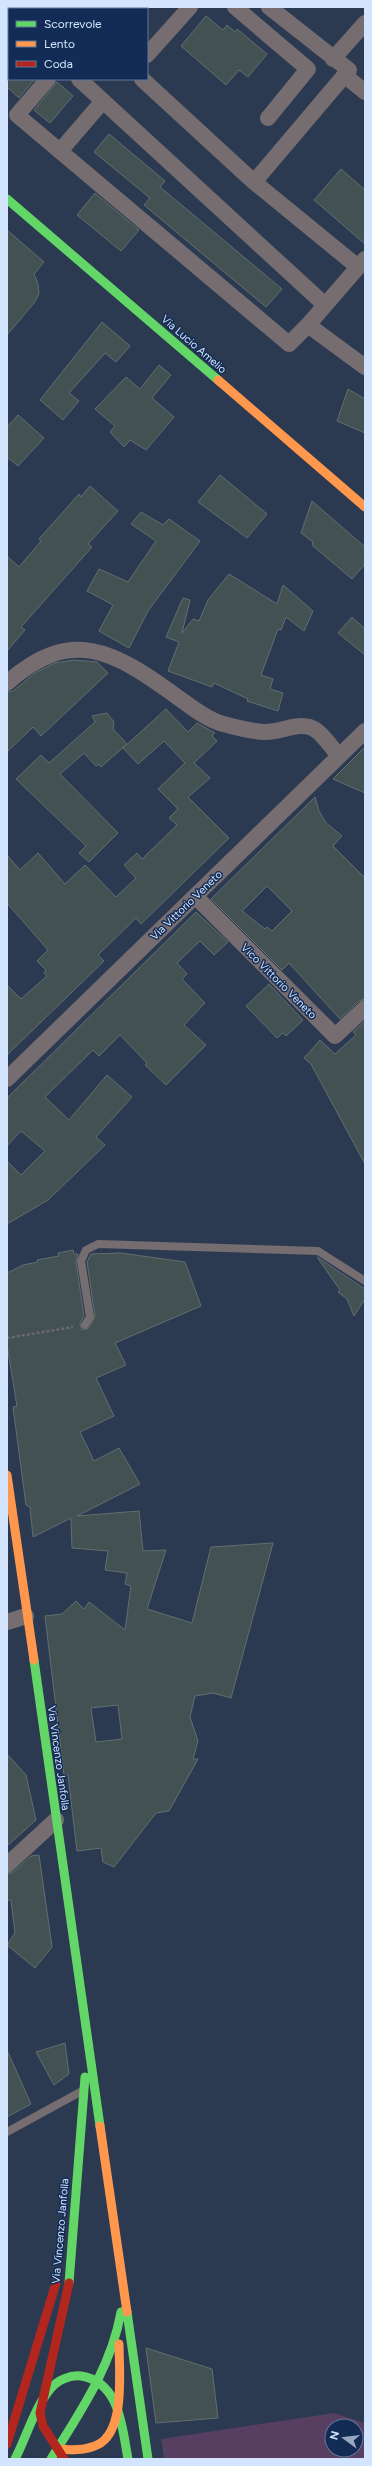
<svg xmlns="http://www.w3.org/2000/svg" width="372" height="2466" viewBox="0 0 372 2466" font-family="Figtree,sans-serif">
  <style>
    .green { fill: #563f60; fill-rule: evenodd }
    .building { fill: #435152; stroke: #626f71; fill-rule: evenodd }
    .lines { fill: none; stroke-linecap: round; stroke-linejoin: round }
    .path { stroke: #69686f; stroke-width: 2.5; stroke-dasharray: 3 2; stroke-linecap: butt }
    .lane { stroke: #756d70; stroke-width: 8 }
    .street { stroke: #756d70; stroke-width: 16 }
    .fast { stroke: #63d668; stroke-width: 9 }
    .slow { stroke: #ff974d; stroke-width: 9 }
    .jam { stroke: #b3261e; stroke-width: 9 }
    .labels { text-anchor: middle; stroke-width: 3; stroke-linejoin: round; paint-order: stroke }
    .street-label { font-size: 11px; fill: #d3e4fe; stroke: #132c55 }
  </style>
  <rect width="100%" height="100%" fill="#2c3a51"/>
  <path class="green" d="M334 2413 365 2423V2459H164L161 2439ZM332 2426H356V2450H332Z"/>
  <path class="building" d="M206 16 223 30 227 25 235 32 237 29 267 54 248 77 239 70 226 85 181 46Z
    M7 79H35L19 98 7 87Z
    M57 82 73 96 50 123 34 110Z
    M109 134 165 181 160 187 282 289 266 307 144 205 150 198 94 152Z
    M341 169 365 190V244L314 200Z
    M95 193 139 230 121 251 77 215Z
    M7 230 44 262 34 274 38 284 39 294 34 303 7 335Z
    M102 322 130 346 116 362 105 353 69 393 79 401 63 420 40 400Z
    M159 365 171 375 152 398 174 417 146 450 130 440 124 447 110 432 115 426 95 409 126 377 140 389Z
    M348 389 365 399V433L337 421Z
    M18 415 44 438 18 466 7 457V427Z
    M220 475 267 514 247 538 198 502Z
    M90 486 118 511 88 544 92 547 21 627 25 630 7 651V556L19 567 41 541 39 539 79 494 81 497Z
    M312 501 365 547V564L352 579 312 545 313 542 301 533Z
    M141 512 163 525 169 519 200 541 148 611 129 648 99 631 113 605 87 591 99 569 128 582 156 541 131 524Z
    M229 574 277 604 283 585 313 611 304 631 286 617 281 630 278 629 261 675 273 679 270 689 283 693 278 711 247 701 248 699 214 683 212 687 168 671 179 642 166 637 183 598 190 600 182 633 193 619 199 621 208 600Z
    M352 617 365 629V655L338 633Z
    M74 660 97 662 108 673 41 736 33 727 7 752V692L13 691 35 673 55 663Z
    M166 709 188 732 197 723 215 733 212 736 217 741 194 763 210 778 188 797 229 838 141 924 136 918 98 955 104 961 7 1055V985L21 999 47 976 44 973 46 970 37 961 48 950 7 903V855L20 870 38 853 65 884 85 865 116 897 136 878 124 865 137 853 142 859 177 825 169 818 178 809 158 789 185 763 164 741 138 764 123 748Z
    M107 713 114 722 113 729 127 744 101 767 99 764 96 766 84 753 60 774 118 833 89 862 79 853 86 846 16 779 41 755 49 763 95 722 92 716Z
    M365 747V793L333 779Z
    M315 797 319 811 326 823 342 836 333 846 365 878V999L359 1001 340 1019 289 963 282 970 211 899ZM267 886 292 911 272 931 267 927 265 929 242 911Z
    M196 912 228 942 214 955 200 941 177 963 187 974 182 979 205 1003 184 1025 206 1045 166 1085 145 1065 147 1063 120 1035 99 1056 93 1050 45 1097 69 1120 107 1075 132 1097 96 1137 105 1145 48 1200 7 1224V1161L21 1175 45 1151 21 1131 7 1146V1098Z
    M269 984 303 1020 286 1036 283 1033 277 1038 246 1006Z
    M365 1021V1164L311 1064 304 1058 320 1040 335 1054 356 1035 353 1032Z
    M73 1250 74 1254H78L76 1262 84 1316 80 1324 82 1330 89 1328 95 1317 87 1262 91 1254 121 1253 185 1262 201 1306 115 1343 126 1365 96 1378 114 1416 80 1432 94 1461 119 1448 140 1484 77 1516 139 1511 143 1551 166 1550 147 1609 192 1623 211 1547 273 1543 231 1698 213 1693 195 1696 190 1717 198 1741 193 1759H198L169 1811 156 1813 114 1867 103 1862 101 1848 77 1851 68 1775H64L45 1616 62 1614 76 1601 84 1609 89 1602 125 1630 131 1586 125 1584 127 1573 105 1570 108 1551 72 1548 71 1518 33 1537 30 1507 26 1505 13 1407 17 1406 7 1345V1273L23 1265 38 1262 37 1260 59 1256 58 1253ZM118 1705 122 1739 96 1742 91 1708Z
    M317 1257 365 1289V1299L354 1316 347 1299 338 1292 340 1290Z
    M7 1754 26 1775 36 1820 7 1846Z
    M39 1855 52 1947 35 1968 7 1945 15 1933 11 1900H7V1874L13 1872 31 1856Z
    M65 2043 69 2074 54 2085 36 2052Z
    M7 2050 31 2104 7 2117Z
    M146 2348 212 2369 218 2418 156 2423Z"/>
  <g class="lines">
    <path class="path" d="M7 1338 73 1327"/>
    <path class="lane" d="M85 1325 90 1317 81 1261 86 1250 98 1244 318 1251 365 1281
      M7 2132 82 2091"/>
    <path class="street" d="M235 7 308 69 268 118
      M269 7 349 70 254 182 358 267
      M7 9 9 7
      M147 55 190 7
      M333 59 365 23
      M344 75 365 92
      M48 79 17 115 289 344 308 325
      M79 79 325 305
      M142 79 254 182
      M60 151 103 101
      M365 259 308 325 365 367
      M7 683C72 625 115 652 176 696 189 705 204 718 220 723 234 727 249 731 264 732 282 733 301 719 317 731 325 737 332 748 339 756
      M195 896 335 1036 365 1008
      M7 1079 365 731
      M7 1622 26 1616
      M7 1865 56 1820"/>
    <path class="fast" d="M7 199 218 380
      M34 1660 100 2126
      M69 2283 85 2077
      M127 2312 148 2459
      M15 2459C27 2436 34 2408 51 2388 58 2380 70 2375 81 2376 120 2382 122 2427 128 2459
      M51 2459C80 2412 111 2368 121 2312"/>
    <path class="slow" d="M218 380 365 507
      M7 1475 34 1660
      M100 2126 127 2312
      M57 2449C71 2450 84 2451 97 2445 126 2432 119 2370 119 2344"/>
    <path class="jam" d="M7 2444 56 2283
      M64 2459 43 2426 40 2413 69 2283"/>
  </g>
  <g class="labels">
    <g class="street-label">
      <text transform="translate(194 344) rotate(41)" y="4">Via Lucio Amelio</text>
      <text transform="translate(186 905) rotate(-44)" y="4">Via Vittorio Veneto</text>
      <text transform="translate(279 981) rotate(45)" y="4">Vico Vittorio Veneto</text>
      <text transform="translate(59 1758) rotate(82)" y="4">Via Vincenzo Janfolla</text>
      <text transform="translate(60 2231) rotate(-85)" y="4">Via Vincenzo Janfolla</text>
    </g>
  </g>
  <rect width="372" height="2466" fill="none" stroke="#d3e4fe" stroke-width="16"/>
  <rect x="8" y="8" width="140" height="72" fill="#132c55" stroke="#607699"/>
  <rect x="16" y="21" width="20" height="6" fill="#63d668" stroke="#607699"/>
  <text x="44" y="28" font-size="12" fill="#d3e4fe">Scorrevole</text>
  <rect x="16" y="41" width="20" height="6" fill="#ff974d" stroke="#607699"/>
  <text x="44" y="48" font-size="12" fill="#d3e4fe">Lento</text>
  <rect x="16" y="61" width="20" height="6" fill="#b3261e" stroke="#607699"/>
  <text x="44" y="68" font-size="12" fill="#d3e4fe">Coda</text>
  <g transform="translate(344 2438) rotate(285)"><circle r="19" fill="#132c55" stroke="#607699"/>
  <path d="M0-3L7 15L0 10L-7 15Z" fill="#99a8c1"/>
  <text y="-6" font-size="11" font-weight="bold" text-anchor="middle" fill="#d3e4fe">N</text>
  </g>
</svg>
